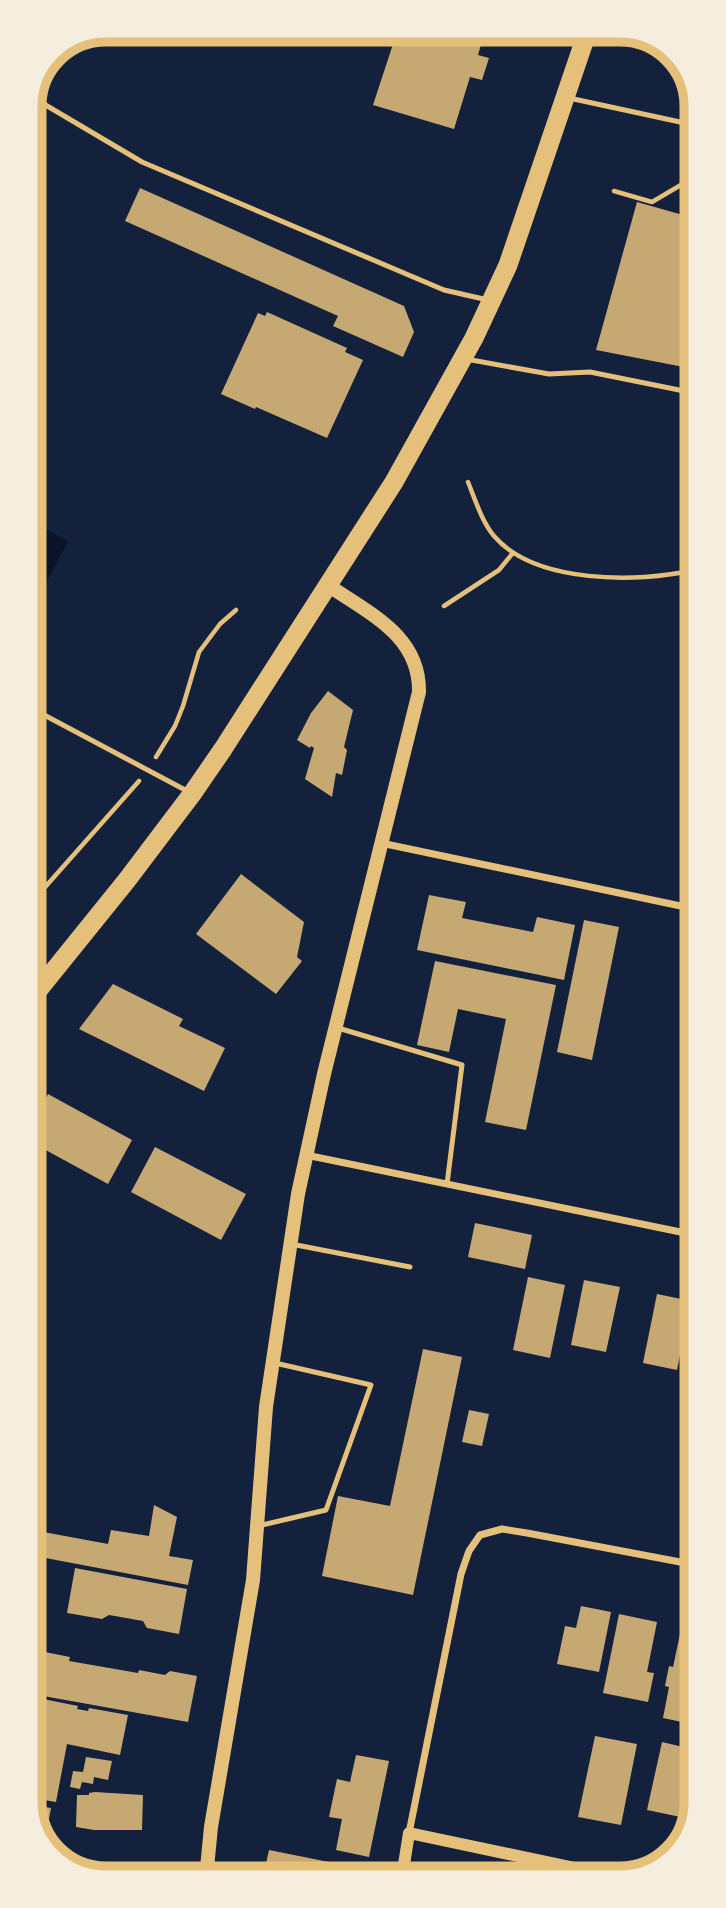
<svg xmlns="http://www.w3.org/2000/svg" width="726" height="1908" viewBox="0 0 726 1908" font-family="'Source Sans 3',sans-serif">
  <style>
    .water { fill: #0b132b }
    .building { fill: #c6a872 }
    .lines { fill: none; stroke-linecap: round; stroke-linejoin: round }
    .path { stroke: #e5c07b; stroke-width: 4.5 }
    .service { stroke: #e5c07b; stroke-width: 5 }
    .minor { stroke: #e5c07b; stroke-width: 7 }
    .tertiary { stroke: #e5c07b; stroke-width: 12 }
    .secondary { stroke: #e5c07b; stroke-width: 14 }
    .trunk { stroke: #e5c07b; stroke-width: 19 }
    .rim { fill: none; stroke: #e5c07b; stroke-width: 9 }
  </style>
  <rect width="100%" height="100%" fill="#14213d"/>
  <path class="water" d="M39 526 68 541 43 589 31 582V543Z"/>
  <path class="building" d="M393 30H485L478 55 489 58 482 80 470 77 454 129 373 105 394 41 390 40Z
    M140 188 404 306 414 332 403 357 333 326 338 316 125 221Z
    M637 202 690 217 694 205V369L596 350Z
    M267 312 347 348 345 352 363 360 327 438 256 407 255 409 221 394 258 313 265 316Z
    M328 691 353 710 344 747 347 750 342 775 336 773 332 797 305 779 314 748 311 746 310 748 297 740 311 713Z
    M241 874 304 922 297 957 302 961 276 994 196 934Z
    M429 895 466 902 462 918 533 932 537 917 575 925 564 980 417 950Z
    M584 920 619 927 592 1060 557 1052Z
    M435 961 556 985 526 1130 485 1122 506 1019 458 1009 449 1052 417 1045Z
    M113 984 183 1019 179 1026 225 1048 204 1091 79 1029Z
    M48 1094 132 1140 108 1184 31 1142V1125Z
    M155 1147 246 1194 221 1240 131 1192Z
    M475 1223 532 1235 525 1269 468 1257Z
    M528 1277 565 1285 550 1358 513 1350Z
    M584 1280 620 1287 606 1352 571 1345Z
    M657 1294 691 1301 677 1370 643 1363Z
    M423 1349 462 1357 413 1595 322 1576 338 1496 390 1506Z
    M469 1410 489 1414 482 1446 462 1442Z
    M154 1505 177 1517 169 1556 193 1560 188 1585 35 1556 32 1561V1532L37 1534 38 1531 108 1544 111 1530 149 1536Z
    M75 1568 187 1589 179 1634 147 1628 143 1621 109 1615 102 1619 67 1613Z
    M689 1592 696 1594V1725L663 1718 669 1687 665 1686 669 1666 673 1667Z
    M581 1606 611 1612 599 1672 557 1664 565 1626 576 1628Z
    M619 1614 657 1622 647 1672 654 1673 648 1702 603 1693Z
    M35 1650 70 1657 69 1661 138 1673 139 1670 165 1675 170 1671 197 1676 188 1722 32 1694V1669Z
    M33 1697 78 1706 77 1709 88 1711 89 1708 128 1715 120 1755 67 1744 56 1802 32 1798Z
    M595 1736 637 1744 621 1825 578 1817Z
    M662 1742 696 1750V1802L690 1819 647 1810Z
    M356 1755 389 1761 369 1857 336 1850 342 1819 329 1817 337 1779 350 1782Z
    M86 1757 112 1761 108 1780 94 1777 93 1784 82 1782 80 1789 70 1787 73 1771 83 1772Z
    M95 1792 143 1795 142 1830H94L76 1827 77 1795H89V1793Z
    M32 1805 51 1808 47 1830 36 1828 32 1822Z
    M269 1850 329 1862 325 1877H263Z"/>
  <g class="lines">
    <path class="path" d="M693 179 694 167
      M614 191 652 202 691 179
      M468 482C475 499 482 522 494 536 535 584 638 583 694 570
      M444 606 499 570 512 554
      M156 757 175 726 183 706 199 652 220 624 236 610
      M31 903 139 781"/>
    <path class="service" d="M32 97 142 162 444 290 488 300
      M569 98 694 125
      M466 359 549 374 590 372 694 393
      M31 708 189 792
      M338 1028 462 1065 447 1184
      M291 1244 410 1267
      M258 1526 326 1510 371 1385 275 1363"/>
    <path class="minor" d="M381 843 695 909
      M306 1155 695 1235
      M409 1833 461 1574 469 1551 480 1535 502 1529 527 1533 696 1565"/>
    <path class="tertiary" d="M402 1877 409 1833 613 1876"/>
    <path class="secondary" d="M206 1878 211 1827 253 1580 266 1407 298 1194 324 1074 419 692C420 635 369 614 328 585"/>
    <path class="trunk" d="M31 999 127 880 192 794 223 749 394 482 474 338 508 265 588 30"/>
  </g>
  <path d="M0 0H726V1908H0ZM106 42H620A64 64 0 0 1 684 106V1802A64 64 0 0 1 620 1866H106A64 64 0 0 1 42 1802V106A64 64 0 0 1 106 42Z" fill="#f5edde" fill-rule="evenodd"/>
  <path class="rim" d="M106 42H620A64 64 0 0 1 684 106V1802A64 64 0 0 1 620 1866H106A64 64 0 0 1 42 1802V106A64 64 0 0 1 106 42Z"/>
</svg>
